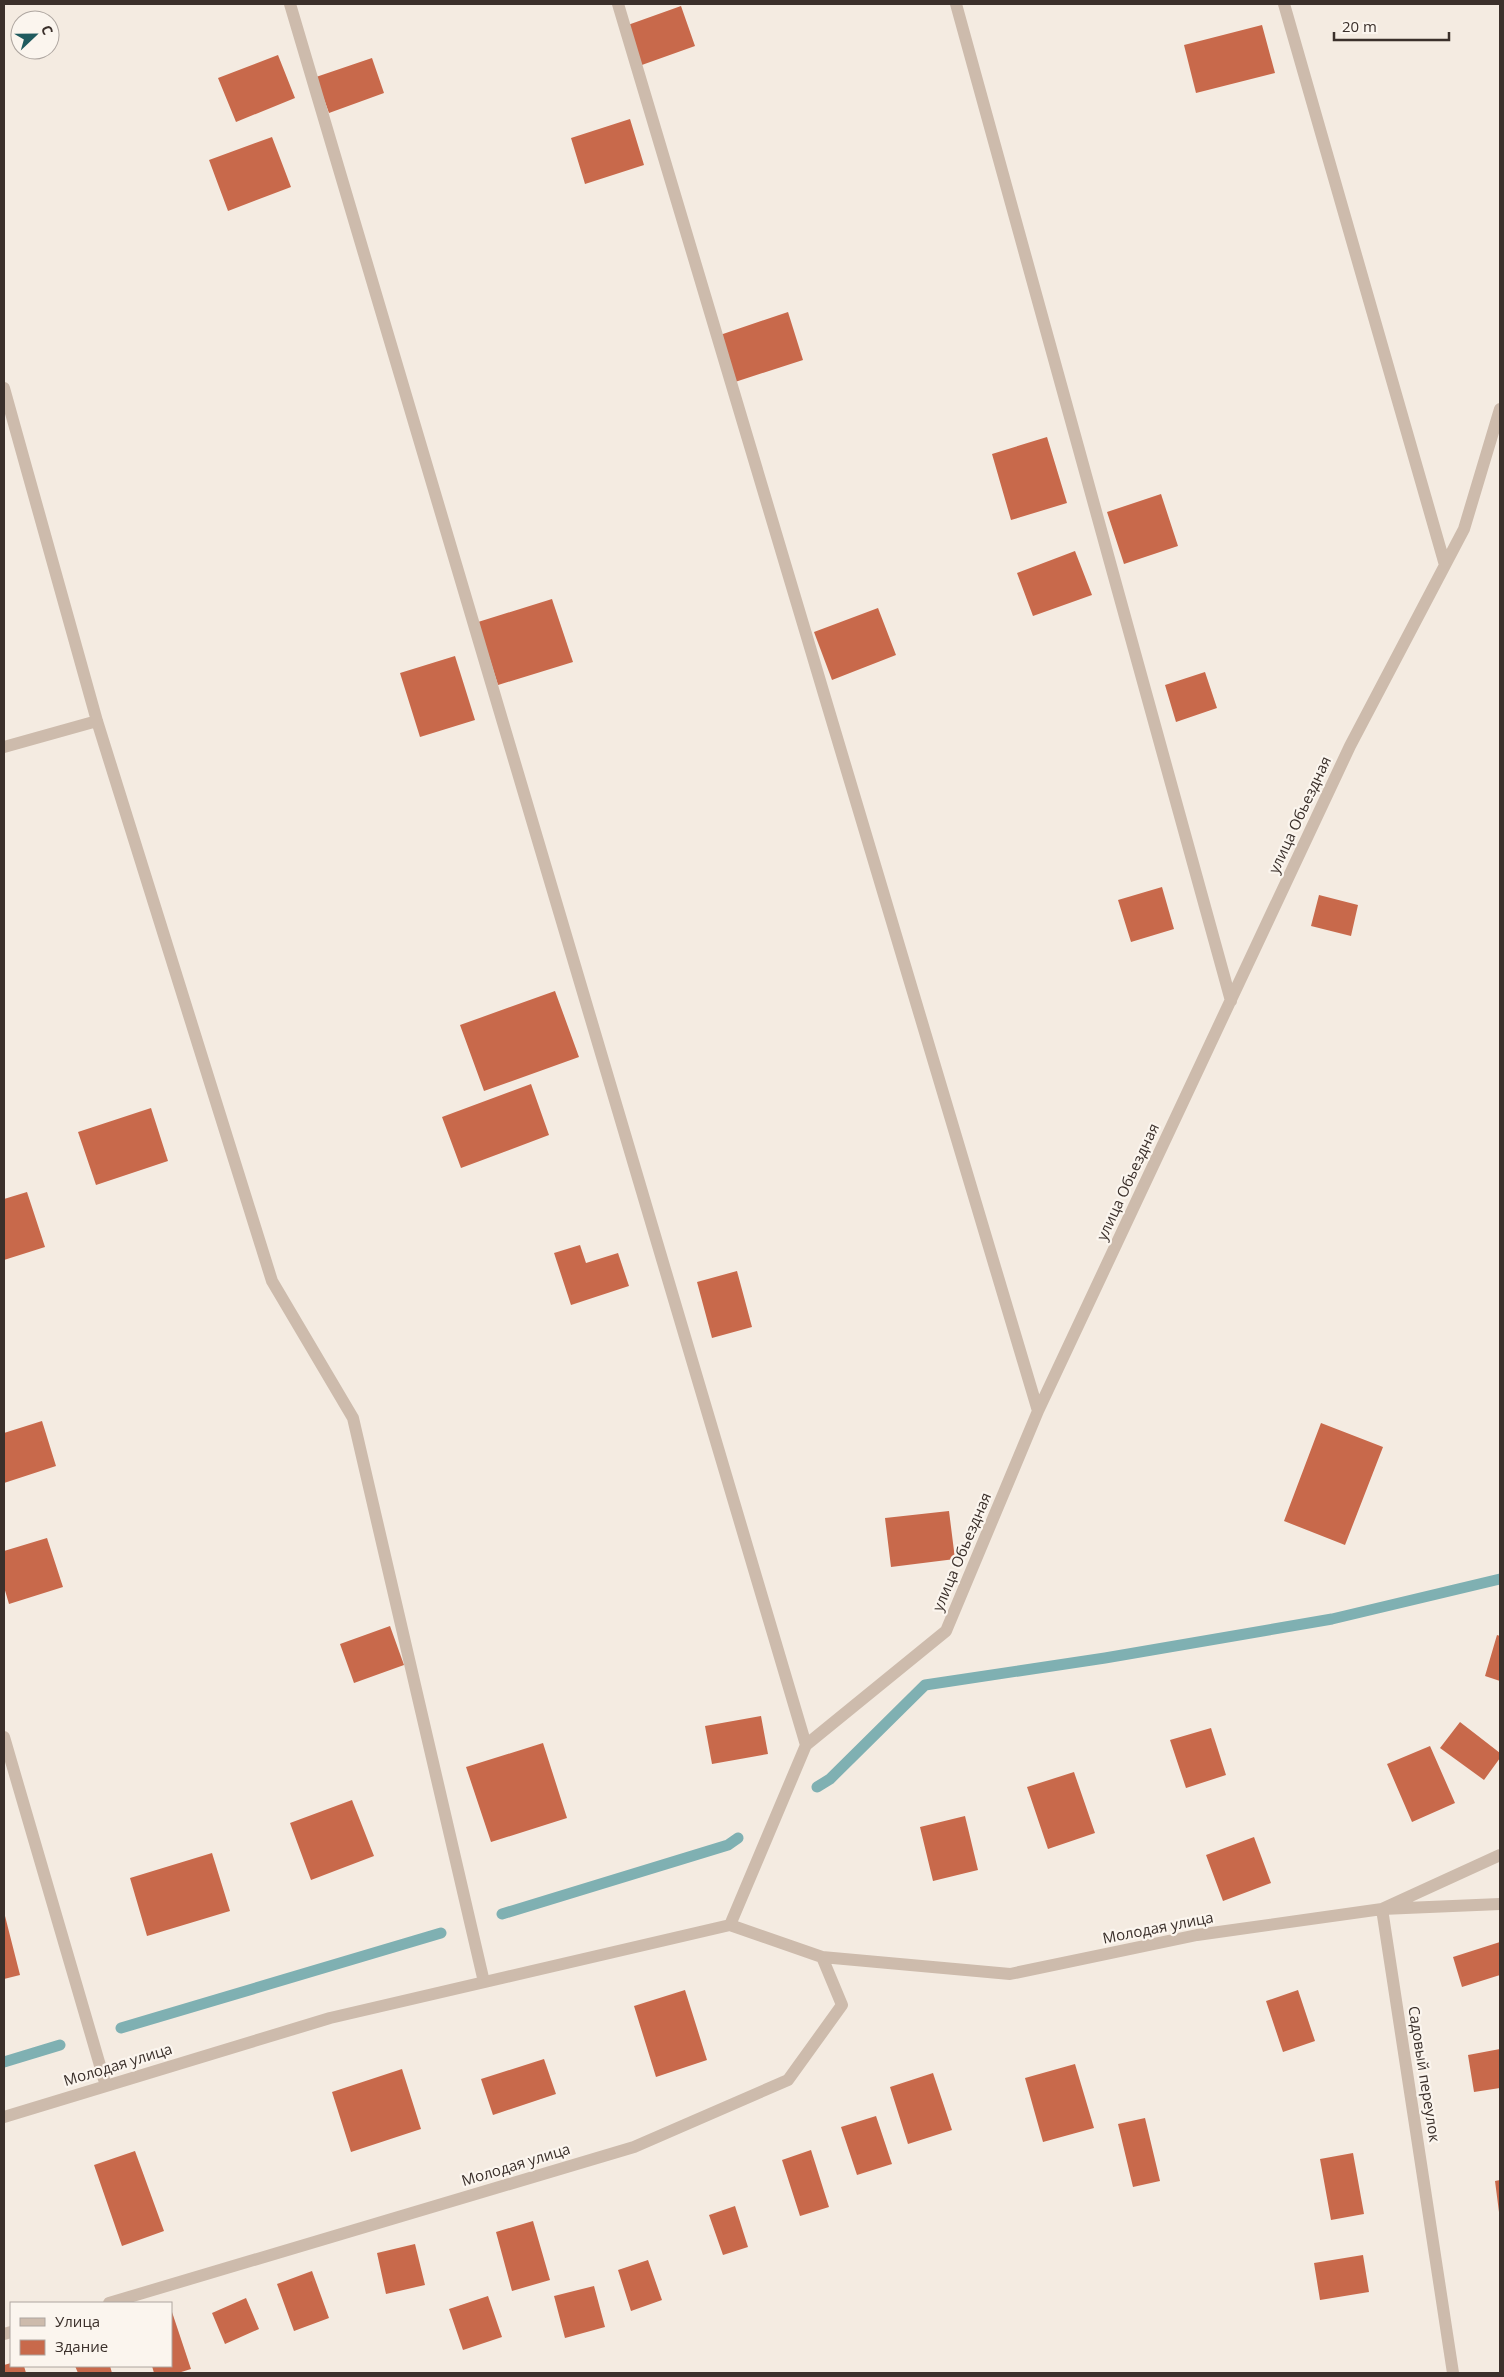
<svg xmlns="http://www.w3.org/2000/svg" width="1504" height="2377" viewBox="0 0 1504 2377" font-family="'Open Sans',sans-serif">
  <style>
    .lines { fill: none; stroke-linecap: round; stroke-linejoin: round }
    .stream { stroke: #7fb0b2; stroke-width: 11 }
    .building { fill: #c8694b }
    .street { stroke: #cdbbac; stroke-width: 12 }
    .labels { text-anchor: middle; stroke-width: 4.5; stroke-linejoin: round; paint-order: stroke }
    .street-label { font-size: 15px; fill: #3b302b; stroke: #fbf5ee }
  </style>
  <rect width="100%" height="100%" fill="#f4ebe1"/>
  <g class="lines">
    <path class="stream" d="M817 1787 830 1779 925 1685 1105 1658 1332 1619 1500 1579
      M502 1914 728 1845 738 1838
      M121 2028 441 1933
      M4 2062 60 2045"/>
  </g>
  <path class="building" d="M681 6 695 46 639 66 625 26Z
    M1262 25 1275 73 1196 93 1184 45Z
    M278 55 295 98 236 122 218 78Z
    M372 58 384 93 329 113 316 77Z
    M630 119 644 165 585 184 571 138Z
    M272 137 291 187 228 211 209 160Z
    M788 312 803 360 735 382 720 335Z
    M1047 437 1067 503 1011 520 992 454Z
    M1161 494 1178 546 1124 564 1107 512Z
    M1075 551 1092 595 1033 616 1017 573Z
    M552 599 573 662 498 685 478 622Z
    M878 608 896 655 832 680 814 632Z
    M455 656 475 720 420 737 400 673Z
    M1205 672 1217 708 1176 722 1165 685Z
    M1162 887 1174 929 1131 942 1118 900Z
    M1319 895 1358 905 1351 936 1311 926Z
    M555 991 579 1057 484 1091 460 1025Z
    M531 1084 549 1135 461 1168 442 1117Z
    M151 1108 168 1161 96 1185 78 1132Z
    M27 1192 45 1247 4 1260V1199Z
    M580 1245 586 1263 618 1253 629 1286 571 1305 554 1253Z
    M737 1271 752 1327 712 1338 697 1282Z
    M42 1421 56 1466 4 1483V1433Z
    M1321 1423 1383 1447 1345 1545 1284 1521Z
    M949 1511 955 1559 891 1567 885 1518Z
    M47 1538 63 1587 9 1604 4 1587V1551Z
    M390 1626 404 1665 354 1683 340 1644Z
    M1497 1635 1500 1636V1681L1485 1676Z
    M761 1716 768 1754 712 1764 705 1726Z
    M1460 1722 1500 1753V1758L1484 1780 1440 1748Z
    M1211 1728 1226 1775 1186 1788 1170 1740Z
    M543 1743 567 1818 491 1842 466 1767Z
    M1430 1746 1455 1803 1412 1822 1387 1764Z
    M1074 1772 1095 1833 1048 1849 1027 1787Z
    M352 1800 374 1856 311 1880 290 1823Z
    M965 1816 978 1870 933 1881 920 1827Z
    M1254 1837 1271 1883 1223 1901 1206 1855Z
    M212 1853 230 1911 147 1936 130 1878Z
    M4 1912 20 1975 4 1979Z
    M1500 1942V1975L1462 1987 1453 1957Z
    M685 1990 707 2060 656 2077 634 2006Z
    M1298 1990 1315 2041 1283 2052 1266 2001Z
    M1500 2049V2088L1474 2092 1468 2055Z
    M544 2059 556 2094 493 2115 481 2079Z
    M1075 2064 1094 2128 1043 2142 1025 2078Z
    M402 2069 421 2129 351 2152 332 2092Z
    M933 2073 952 2130 908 2144 890 2087Z
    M876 2116 892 2164 857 2175 841 2127Z
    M1145 2118 1160 2181 1133 2187 1118 2124Z
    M811 2150 829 2207 800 2216 782 2160Z
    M135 2151 164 2231 122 2246 94 2165Z
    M1353 2153 1364 2214 1331 2220 1320 2159Z
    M1500 2180V2212H1499L1495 2181Z
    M735 2206 748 2247 723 2255 709 2215Z
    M533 2221 550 2280 512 2291 496 2232Z
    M415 2244 425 2285 386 2294 377 2253Z
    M1363 2255 1369 2292 1320 2300 1314 2263Z
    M648 2260 662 2300 631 2311 618 2270Z
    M312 2271 329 2318 294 2331 277 2284Z
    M594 2286 605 2327 565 2338 554 2296Z
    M488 2296 502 2337 463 2350 449 2309Z
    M246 2298 259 2329 225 2344 212 2313Z
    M172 2312 191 2369 178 2373H154L152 2366H171Z
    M11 2363V2366H24L26 2373H4V2365Z
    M75 2366H110L112 2373H78Z"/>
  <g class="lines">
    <path class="street" d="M290 4 806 1745
      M618 4 1038 1411
      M956 4 1231 1001
      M1284 4 1445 565
      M4 388 97 721 272 1281 353 1418 484 1982
      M4 747 97 721
      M4 1737 106 2086
      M730 1925 806 1745 946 1631 1038 1411 1350 746 1464 529 1500 409
      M4 2117 330 2018 730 1925 822 1957
      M109 2303 634 2147 788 2080 842 2005 822 1957 1010 1974 1197 1935 1382 1909 1500 1904
      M4 2334 11 2332
      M1453 2373 1382 1909 1500 1855"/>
  </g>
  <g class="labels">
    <g class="street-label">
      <text transform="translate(1300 815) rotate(-65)" y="5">улица Обьездная</text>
      <text transform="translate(1128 1182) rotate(-65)" y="5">улица Обьездная</text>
      <text transform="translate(962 1552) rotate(-67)" y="5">улица Обьездная</text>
      <text transform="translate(1158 1928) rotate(-11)" y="5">Молодая улица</text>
      <text transform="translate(118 2065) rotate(-17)" y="5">Молодая улица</text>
      <text transform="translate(1424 2074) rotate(81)" y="5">Садовый переулок</text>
      <text transform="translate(516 2165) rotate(-17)" y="5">Молодая улица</text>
    </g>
  </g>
  <rect width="1504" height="2377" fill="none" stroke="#3b302b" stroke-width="10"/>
  <rect x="10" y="2302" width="162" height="65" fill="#fbf5ee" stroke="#aea6a0"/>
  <rect x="20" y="2318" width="25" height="8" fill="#cdbbac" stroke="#aea6a0"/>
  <text x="55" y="2327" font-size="15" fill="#3b302b">Улица</text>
  <rect x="20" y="2340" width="25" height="15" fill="#c8694b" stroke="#aea6a0"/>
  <text x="55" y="2352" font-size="15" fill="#3b302b">Здание</text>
  <g transform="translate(35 35) rotate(68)"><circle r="24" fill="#fbf5ee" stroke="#aea6a0"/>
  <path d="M0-4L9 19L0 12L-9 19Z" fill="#1f5a5e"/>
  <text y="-8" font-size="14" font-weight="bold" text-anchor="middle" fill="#3b302b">С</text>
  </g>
  <path d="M1334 32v8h115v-8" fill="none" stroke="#3b302b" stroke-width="2.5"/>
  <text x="1342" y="32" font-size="15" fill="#3b302b" stroke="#fbf5ee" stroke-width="4" paint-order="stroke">20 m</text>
</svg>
